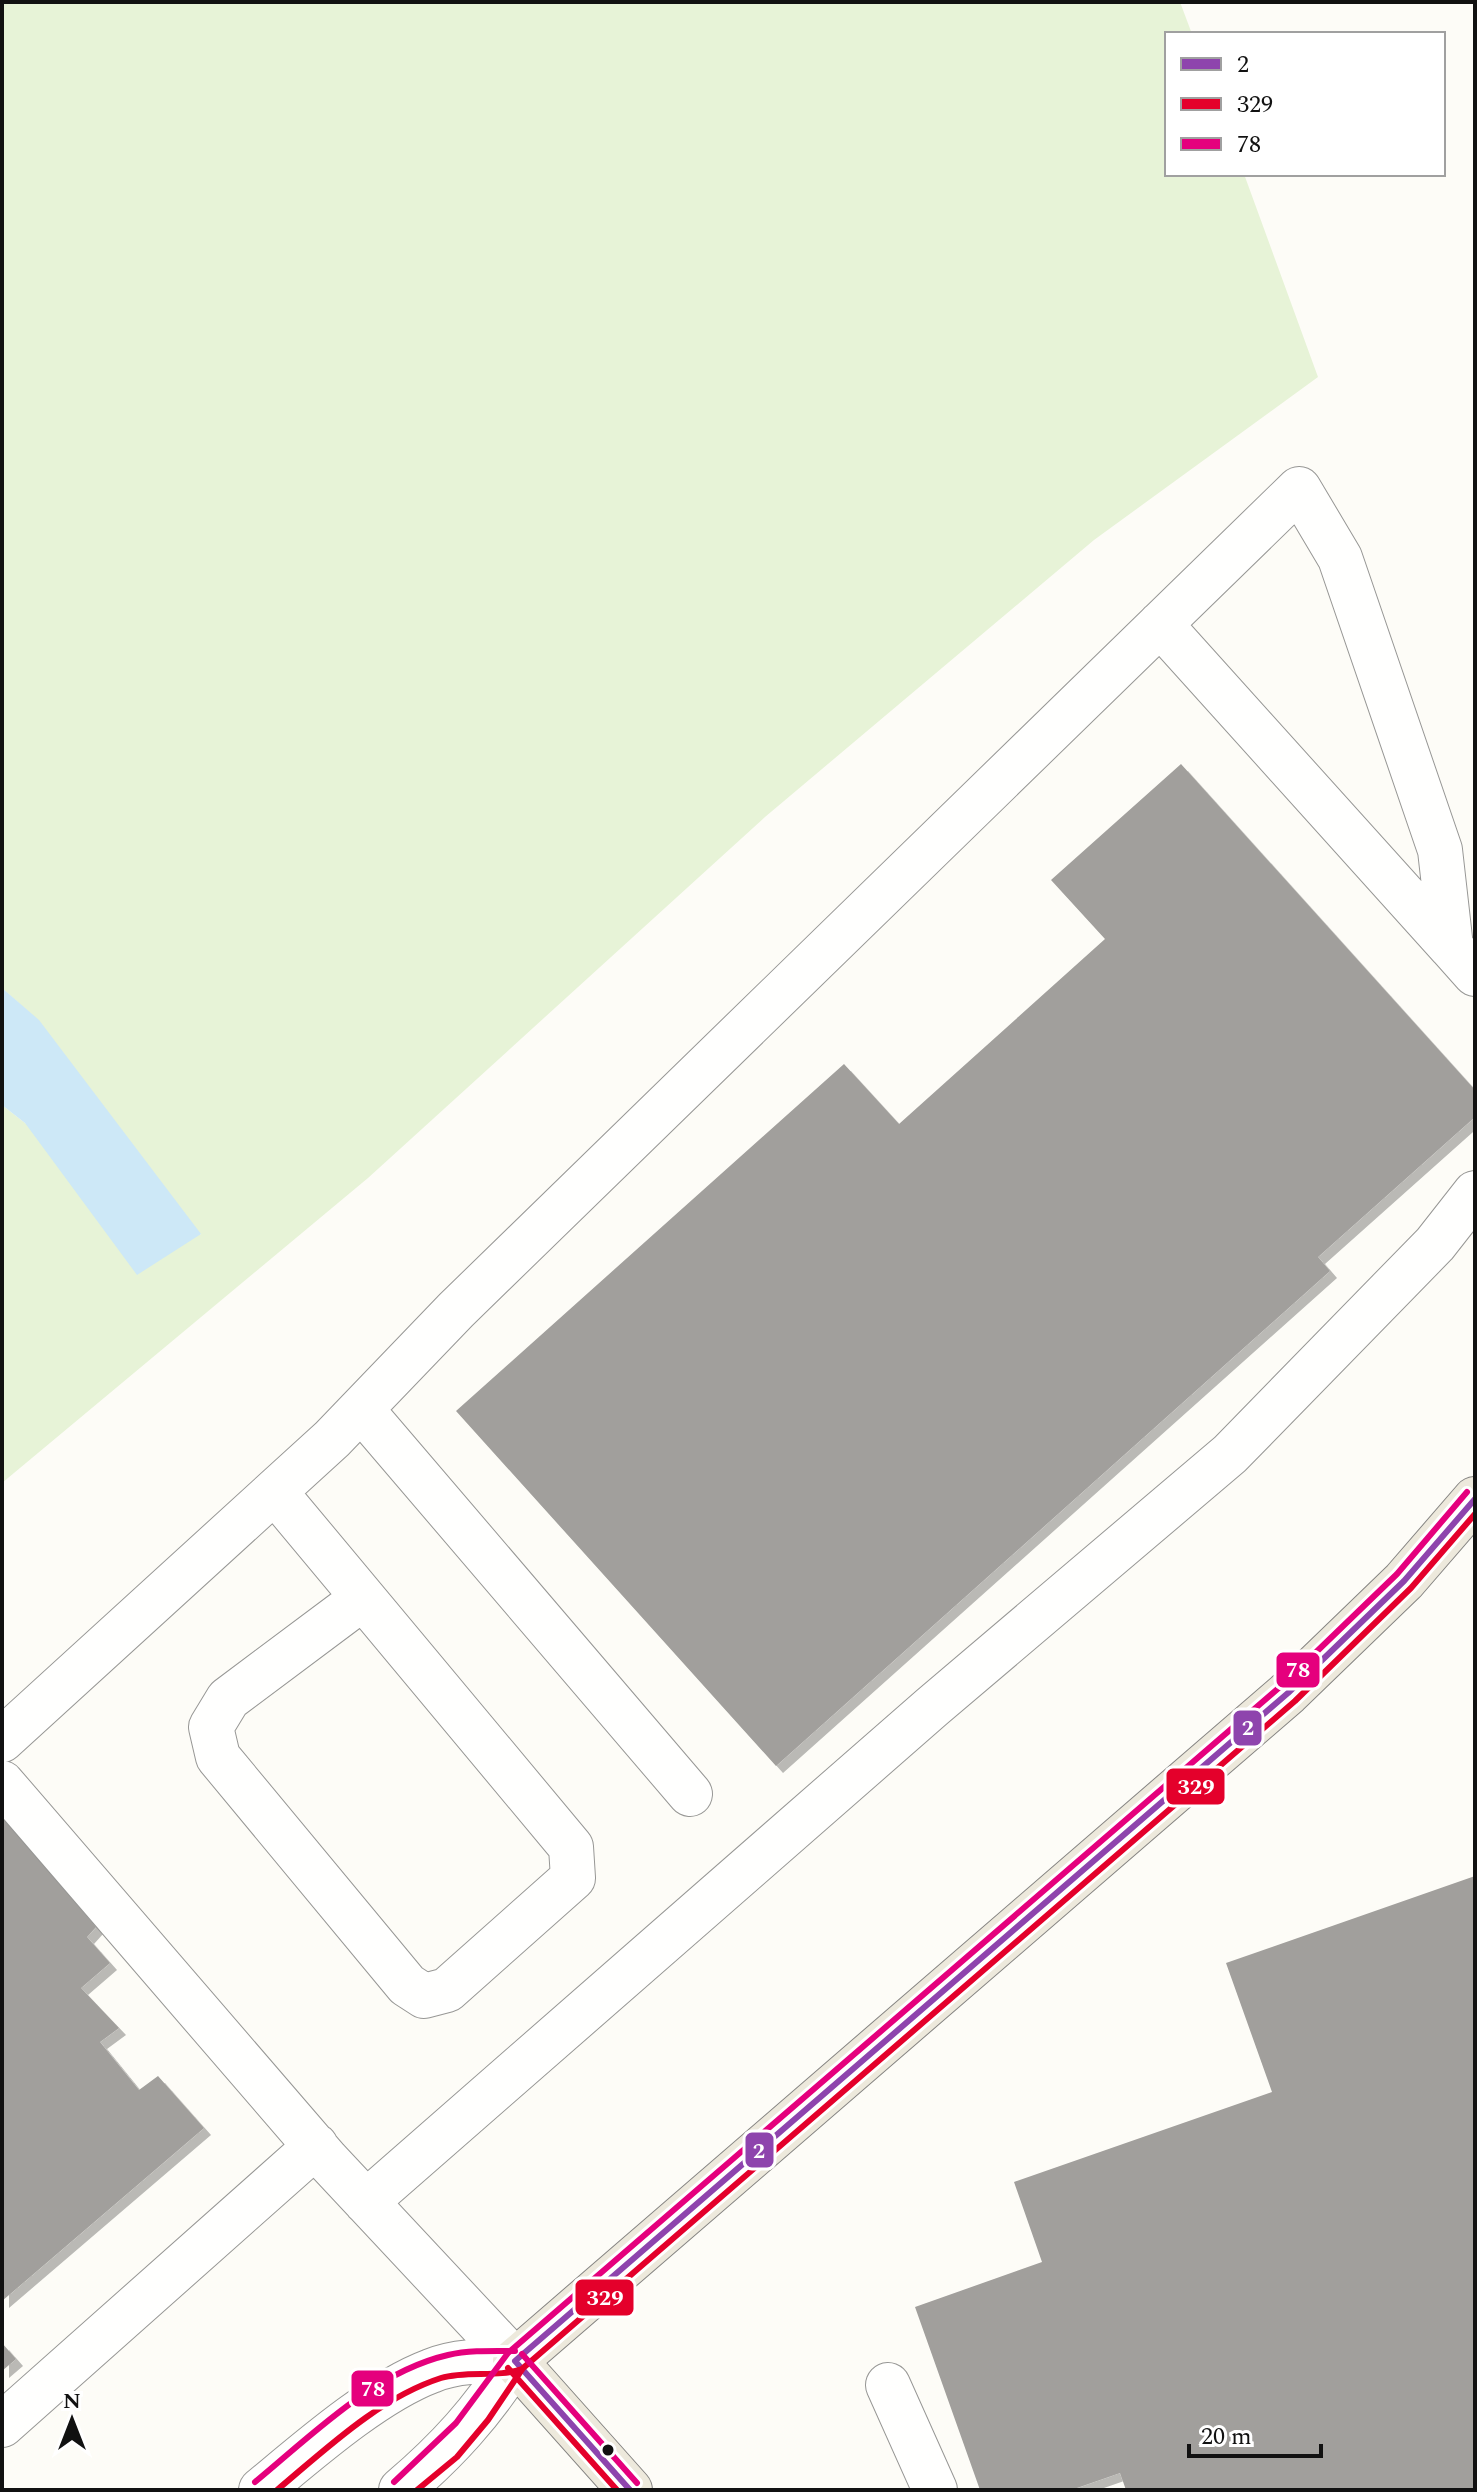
<svg xmlns="http://www.w3.org/2000/svg" width="1477" height="2492" viewBox="0 0 1477 2492" font-family="Spectral,serif">
  <style>
    .green { fill: #e7f3d7 }
    .water { fill: #cde8f7 }
    .building { fill: #a19f9c; filter: url(#shadow) }
    .lines { fill: none; stroke-linecap: round; stroke-linejoin: round }
    .minor-casing { stroke: #979795; stroke-width: 46 }
    .major-casing { stroke: #858482; stroke-width: 46 }
    .minor { stroke: #fffffe; stroke-width: 44 }
    .major { stroke: #ede9dc; stroke-width: 44 }
    .bus-1-casing { stroke: #fff; stroke-width: 12 }
    .bus-2-casing { stroke: #fff; stroke-width: 12 }
    .bus-3-casing { stroke: #fff; stroke-width: 12 }
    .bus-1 { stroke: #8e44ad; stroke-width: 6 }
    .bus-2 { stroke: #e4002b; stroke-width: 6 }
    .bus-3 { stroke: #e5007d; stroke-width: 6 }
    .bus-dot { fill: #111; stroke: #fff; stroke-width: 3 }
    .line-badge { stroke: #fff; stroke-width: 3 }
    .badge-label { font-size: 22px; text-anchor: middle; font-weight: bold; fill: #fff }
  </style>
  <defs>
    <filter id="shadow"><feDropShadow dx="7" dy="7" stdDeviation="0" flood-color="#0004"/></filter>
  </defs>
  <rect width="100%" height="100%" fill="#fdfcf7"/>
  <path class="green" d="M2 2H1180L1192 34H1167V174H1244L1318 377 1094 540 765 817 368 1178 2 1483V1105L25 1123 201 1235 39 1021 2 988Z"/>
  <path class="water" d="M2 988 39 1020 201 1234 137 1275 25 1123 2 1105Z"/>
  <path class="building" d="M1181 764 1475 1090V1117L1318 1257 1330 1271 776 1766 456 1411 844 1064 899 1124 1105 939 1051 880Z
    M2 1815 96 1927 87 1937 110 1963 81 1988 119 2028 100 2042 139 2090 158 2076 204 2128 2 2301Z
    M1475 1876V2490H1126L1120 2473 1071 2490H980L915 2307 1042 2262 1014 2182 1272 2092 1226 1963Z
    M2 2343 16 2359 2 2371Z"/>
  <g class="lines">
    <g class="minor-casing">
      <path id="minor" d="M1160 624 1451 947
        M361 1409 690 1794
        M275 1492 571 1847 573 1878 447 1990 424 1996 407 1985 218 1757 211 1727 228 1699 363 1598
        M2 1740 332 1439 456 1310 1299 489 1340 558 1440 850 1451 947 1475 974
        M2 1783 327 2160 515 2361
        M366 2202 932 1707 1230 1454 1435 1244 1475 1193
        M888 2385 935 2490
        M2 2425 316 2146
        M261 2490C308 2451 375 2392 431 2371 457 2360 488 2361 515 2361
        M401 2490C449 2449 481 2413 515 2361"/>
    </g>
    <g class="major-casing">
      <path id="major" d="M630 2490 515 2361 1288 1693 1404 1581 1475 1499"/>
    </g>
    <use href="#minor" class="minor"/>
    <use href="#major" class="major"/>
    <g class="bus-1-casing">
      <path id="bus-1" d="M515 2361 1288 1693 1404 1581 1475 1499
        M515 2361 630 2490"/>
    </g>
    <g class="bus-2-casing">
      <path id="bus-2" d="M508 2368 617 2490
        M277 2490C326 2449 379 2398 441 2378 467 2370 498 2378 522 2369L1295 1701 1411 1588 1475 1514
        M417 2490 457 2457 488 2420 523 2368 558 2338"/>
    </g>
    <g class="bus-3-casing">
      <path id="bus-3" d="M522 2354 637 2483
        M255 2482C311 2436 374 2372 448 2355 470 2350 493 2351 515 2351
        M394 2482 456 2423 508 2353 1281 1686 1397 1574 1467 1492"/>
    </g>
    <use href="#bus-1" class="bus-1"/>
    <use href="#bus-2" class="bus-2"/>
    <use href="#bus-3" class="bus-3"/>
  </g>
  <circle class="bus-dot" cx="608" cy="2450" r="7"/>
  <g class="line-badge">
    <rect x="1275" y="1651" width="46" height="38" rx="8" fill="#e5007d"/>
    <rect x="1232" y="1709" width="31" height="38" rx="8" fill="#8e44ad"/>
    <rect x="1165" y="1767" width="61" height="39" rx="8" fill="#e4002b"/>
    <rect x="744" y="2131" width="31" height="38" rx="8" fill="#8e44ad"/>
    <rect x="574" y="2278" width="61" height="39" rx="8" fill="#e4002b"/>
    <rect x="350" y="2369" width="45" height="39" rx="8" fill="#e5007d"/>
  </g>
  <g class="badge-label">
    <text x="1298" y="1677">78</text>
    <text x="1248" y="1735">2</text>
    <text x="1196" y="1794">329</text>
    <text x="759" y="2158">2</text>
    <text x="605" y="2305">329</text>
    <text x="373" y="2396">78</text>
  </g>
  <rect width="1477" height="2492" fill="none" stroke="#111111" stroke-width="8"/>
  <rect x="1165" y="32" width="280" height="144" fill="#ffffff" stroke="#a0a0a0" stroke-width="2"/>
  <rect x="1181" y="58" width="40" height="12" fill="#8e44ad" stroke="#a0a0a0" stroke-width="2"/>
  <text x="1237" y="72" font-size="24" fill="#111111">2</text>
  <rect x="1181" y="98" width="40" height="12" fill="#e4002b" stroke="#a0a0a0" stroke-width="2"/>
  <text x="1237" y="112" font-size="24" fill="#111111">329</text>
  <rect x="1181" y="138" width="40" height="12" fill="#e5007d" stroke="#a0a0a0" stroke-width="2"/>
  <text x="1237" y="152" font-size="24" fill="#111111">78</text>
  <g transform="translate(72 2420)" stroke="#ffffff" stroke-width="6" paint-order="stroke">
  <path d="M0-6L14 30L0 20L-14 30Z" fill="#111111"/>
  <text y="-12" font-size="22" font-weight="bold" text-anchor="middle" fill="#111111">N</text>
  </g>
  <path d="M1189 2444v12h132v-12" fill="none" stroke="#111111" stroke-width="4"/>
  <text x="1201" y="2444" font-size="24" fill="#111111" stroke="#ffffff" stroke-width="6" paint-order="stroke">20 m</text>
</svg>
